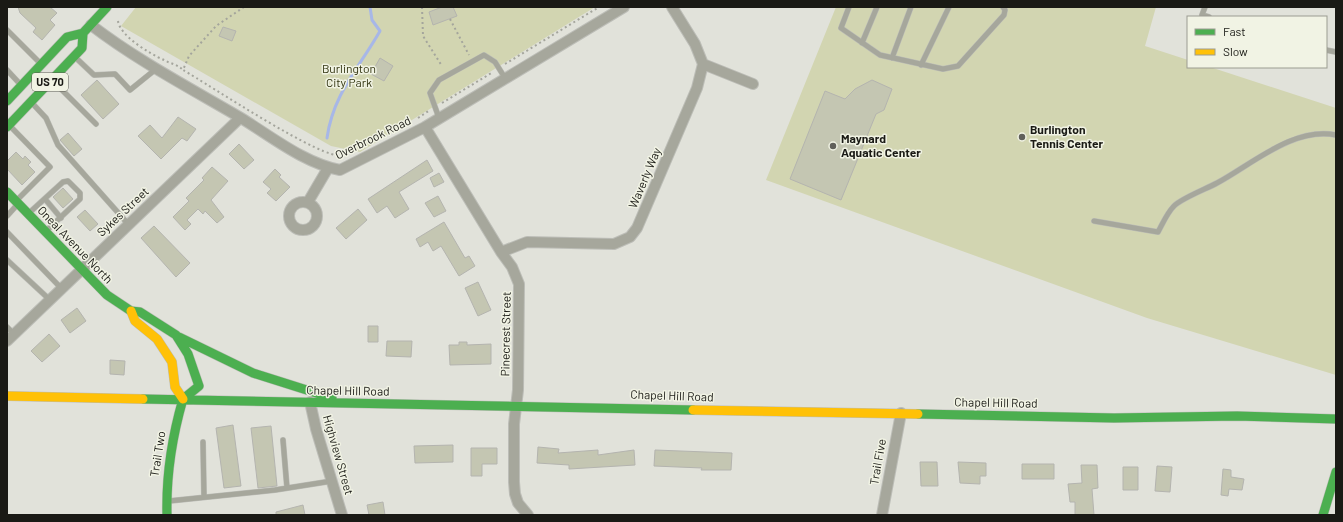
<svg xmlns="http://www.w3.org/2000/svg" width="1343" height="522" viewBox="0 0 1343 522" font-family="Barlow,sans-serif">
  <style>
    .green { fill: #d2d5b1 }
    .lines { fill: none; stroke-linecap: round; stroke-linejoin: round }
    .stream { stroke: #a7b7e7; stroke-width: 3 }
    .building { fill: #c4c6b2; stroke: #b4b4af }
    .lane-casing { stroke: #bcbdb7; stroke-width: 6 }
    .street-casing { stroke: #bcbdb7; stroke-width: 12 }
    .fast-casing { stroke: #bcbdb7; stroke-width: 10 }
    .slow-casing { stroke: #bcbdb7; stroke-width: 10 }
    .path { stroke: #a4a59c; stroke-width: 2; stroke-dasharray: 2 3; stroke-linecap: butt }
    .lane { stroke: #a6a79c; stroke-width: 5 }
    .street { stroke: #a6a79c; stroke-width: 10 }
    .fast { stroke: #4caf50; stroke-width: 9 }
    .slow { stroke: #ffc107; stroke-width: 9 }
    .poi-dot { fill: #60605a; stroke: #f1f3e4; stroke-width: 1.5 }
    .labels { text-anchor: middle; stroke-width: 3; stroke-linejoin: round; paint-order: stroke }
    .shield { fill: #f1f3e4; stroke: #5a5b53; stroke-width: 1 }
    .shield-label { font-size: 11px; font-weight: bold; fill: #1a1a15 }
    .park-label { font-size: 12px; fill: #313410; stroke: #f1f3e4 }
    .poi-label { font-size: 12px; font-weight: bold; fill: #1a1a15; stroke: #f1f3e4; text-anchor: start }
    .street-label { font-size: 12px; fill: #1a1a15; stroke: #f1f3e4 }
  </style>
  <rect width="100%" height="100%" fill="#e1e2da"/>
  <path class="green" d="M136 7H595L360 152 331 146 121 26Z
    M836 7H1156L1145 46 1188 60V67H1210L1336 108V375L1147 318 766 180Z"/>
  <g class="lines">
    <path class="stream" d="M327 138C333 94 359 68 380 31L372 20 370 7"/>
  </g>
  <path class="building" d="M18 7H50L57 13 50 20 55 25 42 40 33 32 36 28 20 13Z
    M442 7H453L457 16 433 25 429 12Z
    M223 27 236 31 232 41 219 36Z
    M380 58 393 66 384 81 371 74Z
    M97 80 119 104 103 119 81 95Z
    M872 80 892 89 884 110 876 114 841 200 790 179 825 91 845 99 855 89Z
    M178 117 196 129 187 141 182 138 161 159 138 136 150 125 162 138Z
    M68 133 82 149 74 156 60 140Z
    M239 144 254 160 244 169 229 154Z
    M16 152 23 159 25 156 31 162 28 165 35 172 22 185 7 169V161Z
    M427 160 433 171 399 192 409 209 395 218 387 206 377 213 368 199Z
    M212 167 228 181 211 200 224 217 217 223 205 211 203 214 198 209 187 220 191 224 185 230 173 217 189 201 186 198 204 180 202 178Z
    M275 169 281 175 279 177 290 187 276 201 267 193 271 189 263 182Z
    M439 173 444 182 434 187 430 178Z
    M63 188 73 199 63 208 53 197Z
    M438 196 446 211 434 217 425 203Z
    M358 209 367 220 346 239 336 228Z
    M85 210 98 224 90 231 77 217Z
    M444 222 465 258 469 256 475 266 459 276 441 246 433 251 428 242 420 247 416 239Z
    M154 226 190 263 176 277 141 238Z
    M478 282 491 310 478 316 465 288Z
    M77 308 86 321 70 333 61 320Z
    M368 326H378V342H368Z
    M49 334 60 346 42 362 31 351Z
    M387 341H412L411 357 386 356Z
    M459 342H467V345L491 344V364L450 365 449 345H459Z
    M110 360 125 361 124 375 110 374Z
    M233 425 241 486 224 488 216 428Z
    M271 426 277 486 258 488 251 428Z
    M453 445V462L415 463 414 446Z
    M538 447 559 449 558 453 598 450V455L634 450 635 465 569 469V465L537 463Z
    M471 448H497V464H482V476H471Z
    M655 450 732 453 731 470H701L702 468 654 466Z
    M920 462H937L938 486H921Z
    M958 462 986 463V476H980V484L960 483Z
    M1022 464H1054V479H1022Z
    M1081 465H1097L1098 488 1092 489 1094 515H1075V502H1070L1068 484 1082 483Z
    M1157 466 1172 467 1170 492 1155 491Z
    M1123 467H1138V490H1123Z
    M1223 469 1231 470V477L1244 479 1242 490 1229 489 1228 496 1221 495Z
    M383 502 385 515H369L367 505Z
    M303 505 305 515H276V512Z"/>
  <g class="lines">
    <g class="lane-casing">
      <path id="lane" d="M849 7 841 28 880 55 943 69 958 66 1004 15 1005 10 1003 7
        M1205 7 1202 15 1209 17
        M7 30 40 63
        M862 43 877 7
        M1326 50 1336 52
        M75 57 94 75 115 74 130 90 156 69
        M892 58 911 7
        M921 65 949 7
        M7 70 20 84
        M53 81 96 124
        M32 103 46 118 58 145 129 225
        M439 118 430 93 439 80 484 55 495 62 505 78
        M10 126 50 167 17 200
        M45 199 61 218
        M29 213 63 182 68 181 80 193V199L46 231
        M7 216 17 205
        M1094 221 1158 232C1163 223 1167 213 1174 206 1182 198 1206 189 1217 183 1251 165 1294 126 1336 135
        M7 232 62 289
        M7 260 50 300
        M7 327 14 334
        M283 440 287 488
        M203 442 204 497
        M169 501 275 490 332 481"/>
    </g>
    <g class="street-casing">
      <path id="street" d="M91 25C138 61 190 88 241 118 272 137 304 163 340 170L425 127 624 7
        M703 64 753 84
        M425 127 501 252 512 267 519 284 518 390 514 424V482L515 494 518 503 528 515
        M308 202 328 168
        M289 216a14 14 0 1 1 28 0a14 14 0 1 1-28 0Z
        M501 252 527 242 614 244 630 237 637 228 697 88 703 64 695 44 672 7
        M7 341 240 118
        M310 402 316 429 342 515
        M882 515 901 413"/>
    </g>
    <g class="fast-casing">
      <path id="fast" d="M7 101 67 37 83 33 107 7
        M7 127 82 48 83 33
        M7 192 107 295 131 311 140 312 176 335 188 354 199 386 183 399
        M179 337 253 373 332 398
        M143 399 693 410
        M918 414 1114 418 1237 416 1336 419
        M167 515C166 475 172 437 183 399
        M1323 515 1336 472"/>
    </g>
    <g class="slow-casing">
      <path id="slow" d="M131 311 135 321 157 339 172 362 175 387 183 399
        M7 396 143 399
        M693 410 918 414"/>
    </g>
    <path class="path" d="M244 7 216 26 189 56 183 70C208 84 323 161 344 156
      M422 7 423 36 442 66
      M450 19 469 55
      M118 21C120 36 150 54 164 60 171 64 177 64 183 70
      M505 64 599 7
      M442 103 493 72
      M418 118 430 110"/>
    <use href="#lane" class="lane"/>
    <use href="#street" class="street"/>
    <use href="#fast" class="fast"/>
    <use href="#slow" class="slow"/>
  </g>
  <g class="poi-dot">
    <circle cx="1022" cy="137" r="4"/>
    <circle cx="833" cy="146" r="4"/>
  </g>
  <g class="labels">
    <rect class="shield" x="32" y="73" width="36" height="18" rx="3"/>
    <g class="shield-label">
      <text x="50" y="86">US 70</text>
    </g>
    <g class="park-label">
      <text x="349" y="73">Burlington<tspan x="349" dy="14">City Park</tspan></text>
    </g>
    <g class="poi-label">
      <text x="1030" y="134">Burlington<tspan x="1030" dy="14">Tennis Center</tspan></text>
      <text x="841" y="143">Maynard<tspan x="841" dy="14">Aquatic Center</tspan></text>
    </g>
    <g class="street-label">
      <text transform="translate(373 138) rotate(-26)" y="4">Overbrook Road</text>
      <text transform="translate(645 178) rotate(-67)" y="4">Waverly Way</text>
      <text transform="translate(123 212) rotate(-43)" y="4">Sykes Street</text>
      <text transform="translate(75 245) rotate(46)" y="4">Oneal Avenue North</text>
      <text transform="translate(506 334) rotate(-89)" y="4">Pinecrest Street</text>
      <text transform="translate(348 391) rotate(1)" y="4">Chapel Hill Road</text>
      <text transform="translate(672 396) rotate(2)" y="4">Chapel Hill Road</text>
      <text transform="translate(996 403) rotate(1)" y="4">Chapel Hill Road</text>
      <text transform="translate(158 454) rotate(-81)" y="4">Trail Two</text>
      <text transform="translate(338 455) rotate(74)" y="4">Highview Street</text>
      <text transform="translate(878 462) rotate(-80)" y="4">Trail Five</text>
    </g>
  </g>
  <rect width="1343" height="522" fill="none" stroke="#1a1a15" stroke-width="16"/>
  <rect x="1187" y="16" width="140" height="52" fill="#f1f3e4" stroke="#9b9c91"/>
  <rect x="1195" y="29" width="20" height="6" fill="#4caf50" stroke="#9b9c91"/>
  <text x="1223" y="36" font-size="12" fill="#1a1a15">Fast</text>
  <rect x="1195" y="49" width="20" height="6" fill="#ffc107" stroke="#9b9c91"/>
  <text x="1223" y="56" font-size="12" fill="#1a1a15">Slow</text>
</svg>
